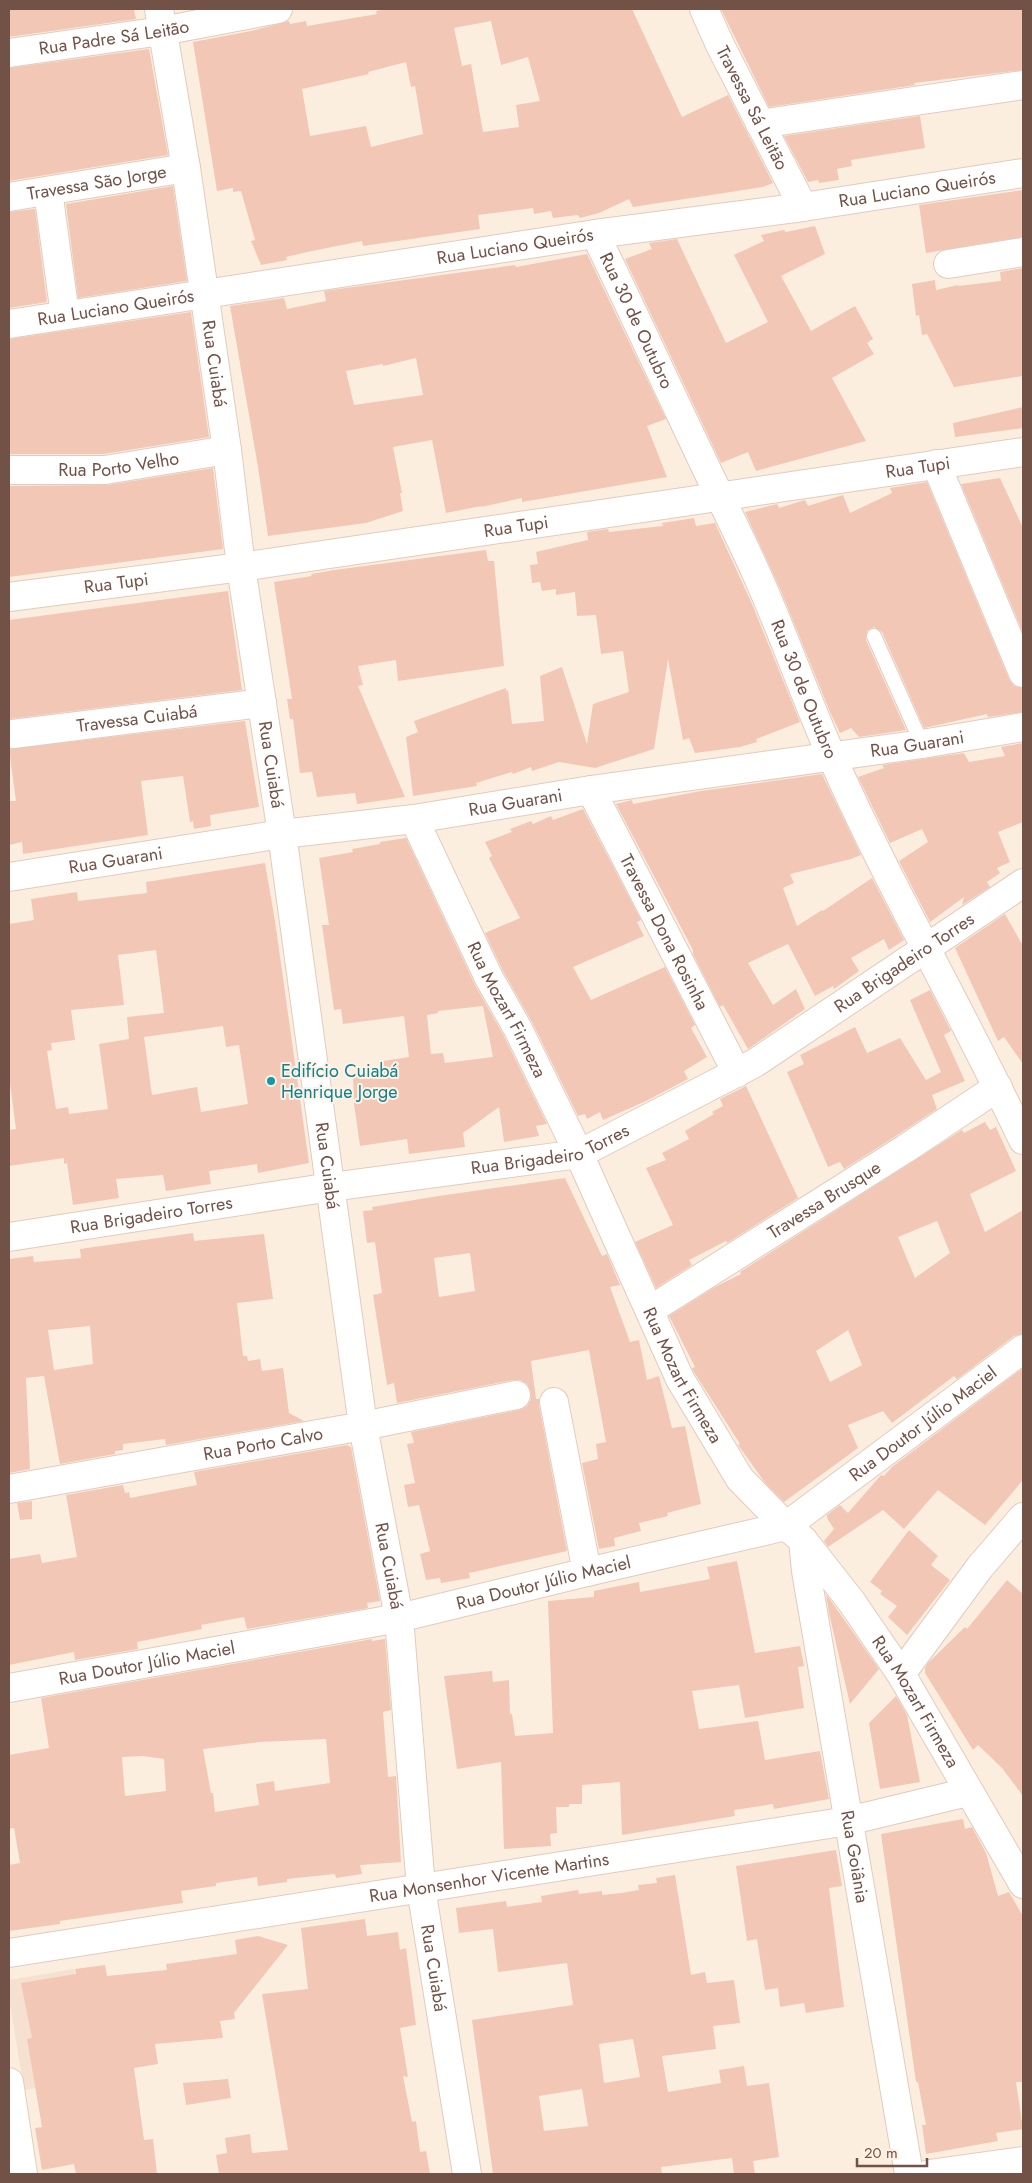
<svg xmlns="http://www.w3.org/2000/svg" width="1032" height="2183" viewBox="0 0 1032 2183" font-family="Jost,sans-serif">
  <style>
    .residential { fill: #f6e1d0 }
    .building { fill: #f2c7b6; fill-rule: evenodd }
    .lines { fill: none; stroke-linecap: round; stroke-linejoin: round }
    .lane-casing { stroke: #e2cbbe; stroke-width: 16 }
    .street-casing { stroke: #e2cbbe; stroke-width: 30 }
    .secondary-casing { stroke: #e7cbbb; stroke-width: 30 }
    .lane { stroke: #fff; stroke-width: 14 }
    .street { stroke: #fff; stroke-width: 28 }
    .secondary { stroke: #fff; stroke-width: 28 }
    .culture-dot { fill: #0f9aa8; stroke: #fff2e5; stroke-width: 2 }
    .labels { text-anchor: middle; stroke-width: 4; stroke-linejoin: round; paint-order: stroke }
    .street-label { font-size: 18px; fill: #725247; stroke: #fff2e5 }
    .culture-label { font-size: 18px; fill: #0d838f; stroke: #fff2e5; text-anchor: start }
  </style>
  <rect width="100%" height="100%" fill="#fceedf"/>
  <path class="residential" d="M74 1969 92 2079 24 2090 9 1998V1980Z"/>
  <path class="building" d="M9 9H134L136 19 9 37Z
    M387 9H632L682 117 728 95 773 183 763 187 633 207 629 199 599 213 580 218 578 215 553 218 551 211 534 214 533 208 478 215 480 229 363 246 362 241 307 252 286 257 287 260 261 265 251 241 255 240 241 191 233 192V188L217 191 193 42 251 31 289 21 290 24 306 21 307 26 377 14 376 11ZM491 21 501 65 528 57 540 101 516 105 519 127 483 132 471 64 462 66 454 28ZM406 62 411 87 415 86 423 134 371 147 366 126 310 136 302 89 369 74 368 72Z
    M721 9H1023V70L914 83 915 85 769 107Z
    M149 49 168 155 9 181V68Z
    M920 116 925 148 851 160 852 166 837 169 839 180 819 183 818 180 808 182 784 136Z
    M173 186 187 281 78 298 66 204Z
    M1023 190V237L926 253 919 205Z
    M35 209 47 302 9 308V212Z
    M815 226 825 254 781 276 811 331 855 306 873 339 867 343 874 354 832 378 866 441 756 471 748 452 721 463 625 259 652 249 649 243 677 239 726 343 768 322 734 255 764 241 761 235 784 230 786 232Z
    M587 254 666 419 647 426 667 477 522 502V498L481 507V506L446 513 432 440 393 447 402 493H400L403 511 366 523 268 536 258 467 230 306 284 298 287 309 326 301 324 291 515 265 516 267ZM416 358 423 395 354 405 346 371 383 364V366Z
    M1023 268V376L954 387 927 334 922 335 919 315 916 316 912 284 935 280 936 290 958 285V286L1001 281 1000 272Z
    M191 312 209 437 104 454H9V339Z
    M1023 407V428L955 437 953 423Z
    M213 468 223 549 9 577V486L108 485Z
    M1000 478 1023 528V633L961 484Z
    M927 482 1009 679 1014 686 1023 688V712L988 717 987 714 924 728 882 632 874 627 867 631 866 640 906 730 859 737 851 728 840 733 830 712 781 591 745 512 777 504 779 508 805 500 808 506 843 495 850 513 892 493 890 488Z
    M694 518 696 526 715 523 752 604 800 722 756 739 757 742 740 747 695 753 689 738 683 740 668 659 654 749 595 768 559 762 532 771 531 767 513 774 512 772 476 783 477 786 413 796 406 737 418 732 414 721 506 688V691L508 690 512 724 544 721 540 676 562 667 587 744 593 704 629 692 623 651 601 654 596 615 577 616 575 592 556 595V589L542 591 540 582 532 583 530 565 538 564 536 552 588 540 587 532 608 529 609 532 663 526 662 523Z
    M486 550 488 561H494L504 666 398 681 396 660 358 666 363 685 358 686 405 797 357 804 355 793 317 797 312 772 300 773 293 719H290L287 699H292L274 582 312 576 311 574 334 570Z
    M228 591 242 690 9 719V620Z
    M245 721 259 807 210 815 211 826 194 829 193 821 190 822 183 776 141 781 148 835 23 854 22 842 9 845V801H16L9 749Z
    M1023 743V822L998 832 1010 862 997 868 1000 873 987 882 990 887 962 905 964 897 930 922 899 861 928 842 922 829 890 843 858 777 884 768 882 765 964 753 969 762 1005 756 1001 747Z
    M822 774 861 855 851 859 790 874 794 883 783 888 797 926 822 910 823 911 872 878 904 940 889 950 884 939 851 958 859 971 834 989 833 986 815 996 788 944 748 963 773 1005 796 989 805 1009 748 1049 723 1005 720 1007 693 954V950L616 804 632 800 633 804 701 791Z
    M583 809 641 920 637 922 644 936 573 967 591 1000 665 967 695 1025 691 1028 707 1057 684 1071 688 1079 646 1101 603 1120 600 1112 587 1119 585 1114 578 1116 532 1022 503 971 485 933 520 918 489 858 492 856 485 842 512 832 510 829 531 821 533 824 551 816 553 820Z
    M406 838 475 985 504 1036 547 1124 536 1126 539 1136 504 1142 499 1107 463 1133 465 1147 409 1154 407 1139 360 1146 354 1104 353 1075 384 1069 383 1061 409 1057 404 1016 343 1024 341 1009 334 1010 322 925H329L319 858 353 852 352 849 380 844V842ZM483 1006 493 1057 445 1063 443 1053 431 1054 427 1015 438 1013V1011Z
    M265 863 275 921 309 1163 258 1173 257 1164 209 1171 211 1184 166 1191 163 1175 116 1179 119 1198 73 1205 67 1163 64 1164V1158L9 1166V1130L16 1129 9 1076V924L34 920 31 899 77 892 78 901 147 893 146 882ZM156 950 164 1013 127 1017 129 1039 99 1044 108 1109 69 1114 68 1107 56 1109 47 1051 52 1050 51 1043 75 1040 71 1010 124 1005 118 955ZM223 1026 226 1047 239 1045 248 1104 201 1112 197 1087 152 1095 144 1037Z
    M1005 914 1023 946V1064L1004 1037 998 1041 955 948Z
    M930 990 951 1031 944 1035 965 1081 932 1095 937 1109 896 1136 844 1169 840 1162 828 1167 787 1072 804 1064 800 1055 855 1027 867 1053 900 1038 926 1080 941 1072 910 1000Z
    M746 1086 798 1198 727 1243 726 1241 689 1260 692 1265 656 1288 635 1242 673 1225 646 1168 666 1160 662 1153 689 1139 685 1131 714 1114 712 1112 723 1106 720 1099Z
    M985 1122 990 1130 996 1127 1016 1171 970 1194 985 1232 1023 1210V1334L1014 1336 957 1379 954 1376 892 1423 883 1411 848 1425 858 1448 784 1502 766 1484 738 1445 740 1444 694 1372 692 1368 695 1367 669 1316 715 1287 741 1274 740 1272 962 1130 964 1133ZM937 1221 950 1253 915 1278 898 1237ZM848 1330 862 1365 830 1382 816 1351Z
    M565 1178 602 1256 607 1254 620 1285 610 1287 630 1342 639 1340 647 1380 659 1376 672 1428 685 1426 701 1504 667 1513 668 1516 639 1523 641 1531 614 1538 615 1546 599 1549 582 1463 598 1459 596 1444 606 1442 589 1350 531 1361 536 1399H539V1405L567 1551 469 1573 470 1578 441 1583 440 1578 426 1580 420 1554 430 1551 419 1505 408 1507 404 1485 415 1483 407 1444 414 1443 411 1432 519 1410 527 1406 531 1399V1392L527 1384 520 1380H513L397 1403 394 1383 387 1385 373 1295 382 1293 375 1242 367 1243 363 1211 373 1210 372 1207 432 1197ZM470 1253 475 1291 439 1297 434 1258Z
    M193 1233 194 1241 264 1234 273 1299 237 1303 243 1356H247L248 1361 260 1359 262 1371 283 1368 289 1413 304 1421 166 1445 165 1439 123 1444V1450L115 1451V1454L60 1464 44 1376 26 1378 30 1469 9 1473V1259L33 1256 34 1262 81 1258 80 1249ZM90 1326 93 1364 54 1370 48 1330Z
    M1023 1368V1480L985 1525 938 1490 904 1529 883 1510 828 1547 824 1541 834 1529 827 1518V1515L840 1505 848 1513 881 1475 884 1476 892 1467Z
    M347 1445 351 1447 380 1601 367 1603 368 1608 247 1629 244 1617 201 1625 202 1629 137 1642 138 1649 75 1660 74 1652 9 1665V1559L40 1554 42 1563 77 1557 66 1495 123 1485 125 1493 129 1492 130 1498 197 1485 194 1472Z
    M32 1501V1519L20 1520 17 1503Z
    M909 1530 938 1556 931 1565 950 1580 907 1635 888 1617 897 1606 880 1594 882 1591 870 1582Z
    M737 1561 755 1653 800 1646 804 1666 798 1667 804 1708 745 1718 739 1685 692 1691 699 1729 758 1721 765 1760 820 1751 829 1799 774 1809 773 1804 734 1810 735 1816 622 1835 620 1782 582 1785V1804H569V1807H556L557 1833 550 1834 551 1846 504 1849 501 1762 457 1769 444 1676 492 1671 493 1682 509 1680 510 1714H512L515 1736 553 1733 548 1601 594 1597V1591L639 1582 640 1592 710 1579 707 1567Z
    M1007 1580 1023 1594V1796L1002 1768 978 1745 973 1750 925 1673V1668L928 1663 965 1627 967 1629Z
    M826 1594 879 1669 850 1704 829 1613Z
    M372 1639V1641L385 1639 391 1710 383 1712 388 1777 396 1776 401 1862 360 1865 362 1874 336 1878 335 1874 287 1879V1882L258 1886 257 1877 216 1883V1886L181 1891 183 1903 60 1921V1924L9 1931V1865L20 1863 14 1828 9 1829V1755L49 1748 41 1698ZM326 1739 330 1783 275 1791 274 1781 256 1784 259 1805 215 1812 213 1793H211L203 1749 259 1742ZM143 1756 164 1759 166 1791 125 1796 122 1757Z
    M896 1696 907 1715 920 1782 880 1789 869 1723Z
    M963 1819 965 1829 972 1827 986 1853 998 1896 1009 1892 1023 1916V2082H1016L1023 2129 996 2133 998 2141 926 2154 922 2125H926L918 2082H916L881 1834Z
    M836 1850 842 1886 829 1888 844 2007 806 2013 804 2003 780 2007 778 1988 765 1990 757 1939 747 1941 736 1866Z
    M675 1875 691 1975 705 1972 707 1983 734 1980 740 2023 713 2026 716 2049 662 2056 668 2092 721 2083 719 2070 744 2066 747 2086 769 2083 779 2157 753 2161 755 2174H734L732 2158 661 2167 662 2174H493L472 2020 573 2005 567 1963 498 1972 493 1929 459 1933 456 1908 506 1901 507 1907 542 1902 541 1896 578 1890 579 1894 602 1891V1895L621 1893 639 1890 638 1885 657 1883 656 1878ZM633 2039 640 2077 604 2083 599 2044ZM582 2089 588 2126 544 2131 539 2096Z
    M365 1919 367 1936 398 1932 400 1950 406 1948 416 2025 400 2028 408 2077 403 2076 412 2122 416 2121 420 2152 426 2151 430 2174H219L216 2155 227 2153 225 2138 250 2134 252 2153 288 2150 262 1994 308 1989 301 1928Z
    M258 1936 288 1945 234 2013 235 2019 220 2021 223 2038 155 2044 158 2064 134 2068 144 2140 153 2139 157 2174H76L74 2164 42 2170 35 2128 42 2127 27 2039 32 2038 21 1983 76 1974 75 1969 105 1965 107 1976 167 1970 166 1964 237 1954 235 1940Z
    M228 2079 231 2098 186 2105 183 2083Z"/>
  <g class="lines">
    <g class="lane-casing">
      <path id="lane" d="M874 636 922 744"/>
    </g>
    <g class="street-casing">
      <g id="street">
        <path id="s1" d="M159 9 186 168 227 450 241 567 282 834 363 1426 399 1618 421 1888 467 2174"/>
        <path id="s2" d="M704 9 720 45 803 207"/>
        <path id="s3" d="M9 53 162 31 278 9"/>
        <path d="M760 124 1023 85"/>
        <path d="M48 191 65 315"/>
        <path id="s4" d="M9 197 186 168"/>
        <path id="s5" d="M595 234C631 307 664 380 699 453 718 494 739 534 757 575 784 635 805 697 832 757 890 888 962 1011 1023 1140"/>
        <path d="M948 264 1023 252"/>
        <path id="s6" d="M9 324 595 234 803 207 1023 173"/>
        <path d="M936 464 1023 673"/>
        <path id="s7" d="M9 470H105L227 450"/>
        <path id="s8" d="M9 597 241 567 1023 452"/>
        <path id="s9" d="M13 734 262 703"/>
        <path id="s10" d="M591 790 737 1073"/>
        <path id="s11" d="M414 819 489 978 518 1029 579 1154 680 1379 740 1479 786 1526 803 1540 851 1601 901 1674 1023 1884"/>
        <path id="s12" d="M9 877 282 834 414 819 591 790 922 744 1023 727"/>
        <path id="s13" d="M9 1237 331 1187 579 1154 755 1063 1023 883"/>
        <path id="s14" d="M650 1310 905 1149 998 1087"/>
        <path d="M554 1402 587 1572"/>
        <path id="s15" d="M9 1489 363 1426 516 1395"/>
        <path id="s16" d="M803 1540 806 1571 909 2174"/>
        <path d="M901 1674 980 1567 1023 1517"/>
        <path id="s17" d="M9 1688 399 1618 587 1572 786 1526 1023 1349"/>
        <path id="s18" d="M9 1953 848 1821 968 1792"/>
      </g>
    </g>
    <g class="secondary-casing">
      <path id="secondary" d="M9 2082 23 2174
        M929 2174 1023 2161"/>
    </g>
    <use href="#lane" class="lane"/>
    <use href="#street" class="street"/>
    <use href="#secondary" class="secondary"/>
  </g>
  <circle class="culture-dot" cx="271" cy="1081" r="5"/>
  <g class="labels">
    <g class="street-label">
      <text dy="6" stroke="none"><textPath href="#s3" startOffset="106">Rua Padre Sá Leitão</textPath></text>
      <text dy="6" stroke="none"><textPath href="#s2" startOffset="110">Travessa Sá Leitão</textPath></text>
      <text dy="6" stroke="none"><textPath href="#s4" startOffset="89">Travessa São Jorge</textPath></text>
      <text dy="6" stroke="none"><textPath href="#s6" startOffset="918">Rua Luciano Queirós</textPath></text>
      <text dy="6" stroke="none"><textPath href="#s6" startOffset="512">Rua Luciano Queirós</textPath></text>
      <text dy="6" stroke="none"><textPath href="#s6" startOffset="108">Rua Luciano Queirós</textPath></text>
      <text dy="6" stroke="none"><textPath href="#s5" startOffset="96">Rua 30 de Outubro</textPath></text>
      <text dy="6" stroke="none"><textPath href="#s1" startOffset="359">Rua Cuiabá</textPath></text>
      <text dy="6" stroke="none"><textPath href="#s7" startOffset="110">Rua Porto Velho</textPath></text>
      <text dy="6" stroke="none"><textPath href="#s8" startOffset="918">Rua Tupi</textPath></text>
      <text dy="6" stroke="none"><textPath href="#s8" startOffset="512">Rua Tupi</textPath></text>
      <text dy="6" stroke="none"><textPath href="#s8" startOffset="108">Rua Tupi</textPath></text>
      <text dy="6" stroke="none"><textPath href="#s5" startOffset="501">Rua 30 de Outubro</textPath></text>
      <text dy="6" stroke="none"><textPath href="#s9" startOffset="125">Travessa Cuiabá</textPath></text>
      <text dy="6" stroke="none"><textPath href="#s12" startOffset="918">Rua Guarani</textPath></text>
      <text dy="6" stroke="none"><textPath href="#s1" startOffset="764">Rua Cuiabá</textPath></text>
      <text dy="6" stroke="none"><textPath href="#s12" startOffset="512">Rua Guarani</textPath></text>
      <text dy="6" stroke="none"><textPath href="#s12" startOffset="108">Rua Guarani</textPath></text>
      <text dy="6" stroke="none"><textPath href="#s10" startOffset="160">Travessa Dona Rosinha</textPath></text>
      <text dy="6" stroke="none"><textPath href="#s13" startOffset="954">Rua Brigadeiro Torres</textPath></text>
      <text dy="6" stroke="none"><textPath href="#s11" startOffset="212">Rua Mozart Firmeza</textPath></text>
      <text dy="6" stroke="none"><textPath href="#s13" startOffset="549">Rua Brigadeiro Torres</textPath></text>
      <text dy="6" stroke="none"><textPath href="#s1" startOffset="1169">Rua Cuiabá</textPath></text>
      <text dy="6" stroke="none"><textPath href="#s14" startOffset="206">Travessa Brusque</textPath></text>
      <text dy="6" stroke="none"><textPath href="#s13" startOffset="144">Rua Brigadeiro Torres</textPath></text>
      <text dy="6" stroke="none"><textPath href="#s11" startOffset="618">Rua Mozart Firmeza</textPath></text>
      <text dy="6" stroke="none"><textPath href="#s17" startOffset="965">Rua Doutor Júlio Maciel</textPath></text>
      <text dy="6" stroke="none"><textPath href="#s15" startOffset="258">Rua Porto Calvo</textPath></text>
      <text dy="6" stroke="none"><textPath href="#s1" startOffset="1574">Rua Cuiabá</textPath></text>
      <text dy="6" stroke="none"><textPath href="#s17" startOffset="545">Rua Doutor Júlio Maciel</textPath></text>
      <text dy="6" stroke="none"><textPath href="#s17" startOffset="140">Rua Doutor Júlio Maciel</textPath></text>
      <text dy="6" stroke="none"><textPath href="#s11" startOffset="1022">Rua Mozart Firmeza</textPath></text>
      <text dy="6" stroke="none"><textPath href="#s16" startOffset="321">Rua Goiânia</textPath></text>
      <text dy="6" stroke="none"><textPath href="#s18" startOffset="486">Rua Monsenhor Vicente Martins</textPath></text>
      <text dy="6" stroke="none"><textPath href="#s1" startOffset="1979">Rua Cuiabá</textPath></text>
    </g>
    <g class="culture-label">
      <text x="281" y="1077">Edifício Cuiabá<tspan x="281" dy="21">Henrique Jorge</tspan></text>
    </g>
  </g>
  <rect width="1032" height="2183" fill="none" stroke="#725247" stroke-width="20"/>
  <path d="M857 2158v8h70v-8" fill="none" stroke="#725247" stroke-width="2.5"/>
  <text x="864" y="2158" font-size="15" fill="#725247" stroke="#fff2e5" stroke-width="4" paint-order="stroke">20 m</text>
</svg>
